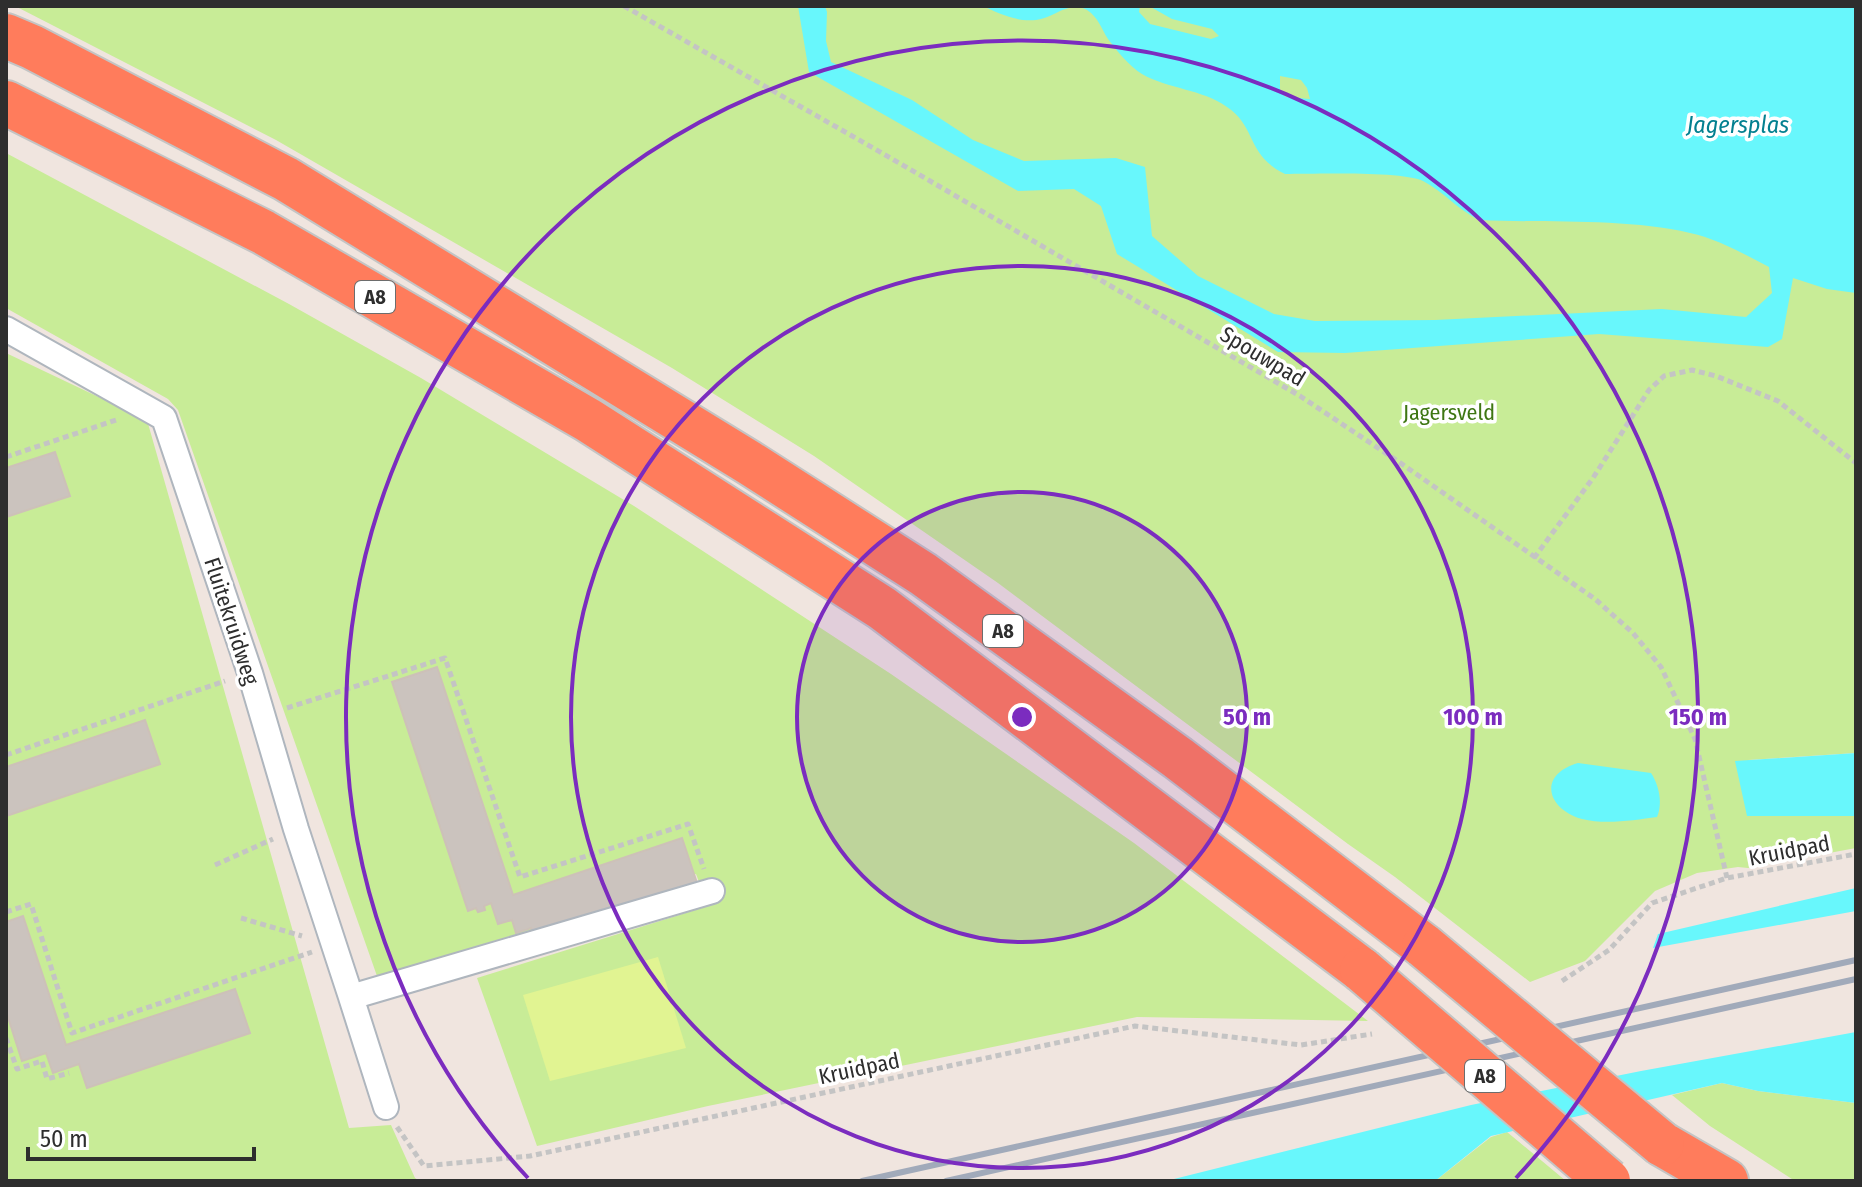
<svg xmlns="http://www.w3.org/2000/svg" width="1862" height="1187" viewBox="0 0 1862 1187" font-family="'Fira Sans Condensed',sans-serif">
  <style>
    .green { fill: #c8ec97 }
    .pitch { fill: #e1f492 }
    .water { fill: #68f7fc; fill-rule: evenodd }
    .building { fill: #cbc3be; stroke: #cdc1b8; stroke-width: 2 }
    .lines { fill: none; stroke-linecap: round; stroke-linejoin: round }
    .street-casing { stroke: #afb6be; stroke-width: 28 }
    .highway-casing { stroke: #c4c4c4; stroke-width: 48 }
    .path { stroke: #c4c4c4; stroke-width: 5; stroke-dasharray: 6 4; stroke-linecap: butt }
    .street { stroke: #fff; stroke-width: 24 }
    .highway { stroke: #ff7c5c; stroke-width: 44 }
    .rail { stroke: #a1aaba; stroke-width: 6 }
    .highway-bridge-casing { stroke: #c4c4c4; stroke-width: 48; stroke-linecap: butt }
    .highway-bridge { stroke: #ff7c5c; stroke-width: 44 }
    .ring { fill: none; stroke: #7b2cbf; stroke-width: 4 }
    .labels { text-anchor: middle; stroke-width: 7; stroke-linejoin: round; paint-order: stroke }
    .shield { fill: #fff; stroke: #6d6d6d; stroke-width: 2 }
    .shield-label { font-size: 20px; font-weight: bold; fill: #2e2e2e }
    .street-label { font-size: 22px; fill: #2e2e2e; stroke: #fff }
    .park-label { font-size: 22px; fill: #3e7613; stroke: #fff }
    .water-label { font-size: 24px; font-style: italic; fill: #038090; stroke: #fff }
    .centre { fill: #7b2cbf; stroke: #fff; stroke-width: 4 }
    .ring-label { font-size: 24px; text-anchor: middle; font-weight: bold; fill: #7b2cbf; stroke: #fff; stroke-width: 7; stroke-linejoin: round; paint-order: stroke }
  </style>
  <rect width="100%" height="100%" fill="#f0e5df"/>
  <path class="green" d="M15 6H1856V753L1748 760 1856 809V848L1748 868 1738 867 1697 873 1655 891 1585 961 1530 982 1395 877 1348 844 998 583 814 456 672 368 276 140Z
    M6 153 289 304 421 378 634 506 891 674 1134 843 1368 1021 1137 1017 708 1106 537 1146 477 978 708 906 696 874 531 930 377 976 178 410 168 399 6 308Z
    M6 353 147 420 349 1128 391 1125 415 1178 420 1181H6Z
    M1722 1083 1758 1091 1856 1103V1181H1795L1710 1126 1672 1095Z
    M1507 1132 1566 1181H1435L1491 1137Z"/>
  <path class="pitch" d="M658 957 686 1048 550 1081 523 995Z"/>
  <path class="water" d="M798 6H825L827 12 826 41 831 62 912 100 973 140 1024 161 1116 158 1145 167 1152 236 1198 276 1274 314 1315 321 1435 320 1662 309 1746 317 1772 293 1769 267C1744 254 1718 239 1690 233 1626 218 1546 223 1479 220 1458 210 1443 191 1423 181 1402 171 1313 174 1285 174 1246 155 1257 127 1227 107 1202 89 1168 89 1142 74 1129 66 1117 51 1108 39 1101 28 1098 17 1087 10 1068 0 1053 19 1036 20 1017 22 1000 14 983 6H1140L1139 12 1150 24 1211 39 1219 36 1212 29 1172 19 1149 6H1856V293L1827 289 1793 278 1782 339 1768 347 1599 334 1345 353 1278 352 1117 254 1101 206 1074 189 1018 191 809 72ZM1280 76 1301 80 1307 88 1310 99 1286 97 1280 92Z
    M1856 753V816H1747L1735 761Z
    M1578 763 1651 773C1659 785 1663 803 1657 817 1634 820 1606 825 1582 819 1547 809 1537 775 1578 763Z
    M1856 888V911L1653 948 1658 934Z
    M1856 1032V1103L1758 1091 1722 1083 1491 1136 1435 1181H1166L1471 1105 1641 1071Z"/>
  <path class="building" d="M55 452 70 496 6 517V468Z
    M437 667 513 895 682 838 697 883 534 938 531 928 516 933 512 920 498 924 491 903 484 906 485 910 478 912 476 908 468 911 392 682Z
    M145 720 160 764 6 816V767Z
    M23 916 66 1045 235 989 250 1033 87 1088 79 1064 53 1073 46 1053 22 1061 6 1011V922Z"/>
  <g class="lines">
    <g class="street-casing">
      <path id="street" d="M6 329 164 418 250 673 296 829 351 997 712 891
        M351 997 386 1107"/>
    </g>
    <g class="highway-casing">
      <path id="highway" d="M6 36 32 47 286 179 748 462 923 574 1178 758 1424 946
        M6 103 263 232 588 420 882 608 1362 970
        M1662 1144 1726 1181"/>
    </g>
    <path class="path" d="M624 6 875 149 1300 396 1399 462 1595 599 1633 633 1661 667 1695 739 1727 878
      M6 457 116 420
      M1534 558 1593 478 1649 390 1664 376 1692 370 1716 376 1778 401 1856 463
      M287 708 445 658 520 877 688 824 704 869
      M6 755 225 681
      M215 865 273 839
      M6 912 31 904 72 1033 312 952
      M241 918 302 936
      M1562 981 1609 950 1652 903 1727 878 1856 854
      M6 1038 17 1069 42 1061 47 1079 69 1073
      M397 1127 424 1166 530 1156 1135 1026 1301 1045 1372 1034"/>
    <use href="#street" class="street"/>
    <use href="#highway" class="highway"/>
    <path class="rail" d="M862 1181 1856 960
      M946 1181 1856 979"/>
    <g class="highway-bridge-casing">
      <path id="highway-bridge" d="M1424 946 1662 1144
        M1362 970 1608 1181"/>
    </g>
    <use href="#highway-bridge" class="highway-bridge"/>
  </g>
  <circle cx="1022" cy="717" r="225" fill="#7b2cbf" fill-opacity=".12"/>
  <g class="ring">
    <circle cx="1022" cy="717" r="225"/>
    <circle cx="1022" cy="717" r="451"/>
    <path d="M528 1178A676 676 0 1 1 1516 1178"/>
  </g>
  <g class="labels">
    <g class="shield">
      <rect x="355" y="281" width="40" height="32" rx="6"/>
      <rect x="983" y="615" width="40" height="32" rx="6"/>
      <rect x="1465" y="1060" width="40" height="32" rx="6"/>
    </g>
    <g class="shield-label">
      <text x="375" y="304">A8</text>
      <text x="1003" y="638">A8</text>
      <text x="1485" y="1083">A8</text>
    </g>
    <g class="street-label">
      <text transform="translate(1263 356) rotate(31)" y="8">Spouwpad</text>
      <text transform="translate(232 621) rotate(72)" y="8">Fluitekruidweg</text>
      <text transform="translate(1789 850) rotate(-11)" y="8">Kruidpad</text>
      <text transform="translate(859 1068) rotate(-12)" y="8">Kruidpad</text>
    </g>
    <g class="park-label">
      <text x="1449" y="420">Jagersveld</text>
    </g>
    <g class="water-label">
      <text x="1738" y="133">Jagersplas</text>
    </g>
  </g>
  <circle cx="1022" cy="717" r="12" class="centre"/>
  <g class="ring-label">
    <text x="1247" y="725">50 m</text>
    <text x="1473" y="725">100 m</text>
    <text x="1698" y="725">150 m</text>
  </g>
  <rect width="1862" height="1187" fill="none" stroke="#2e2e2e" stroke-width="16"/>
  <path d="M28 1147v12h226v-12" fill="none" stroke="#2e2e2e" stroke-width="4"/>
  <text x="40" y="1147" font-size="24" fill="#2e2e2e" stroke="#ffffff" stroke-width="6" paint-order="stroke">50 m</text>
</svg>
